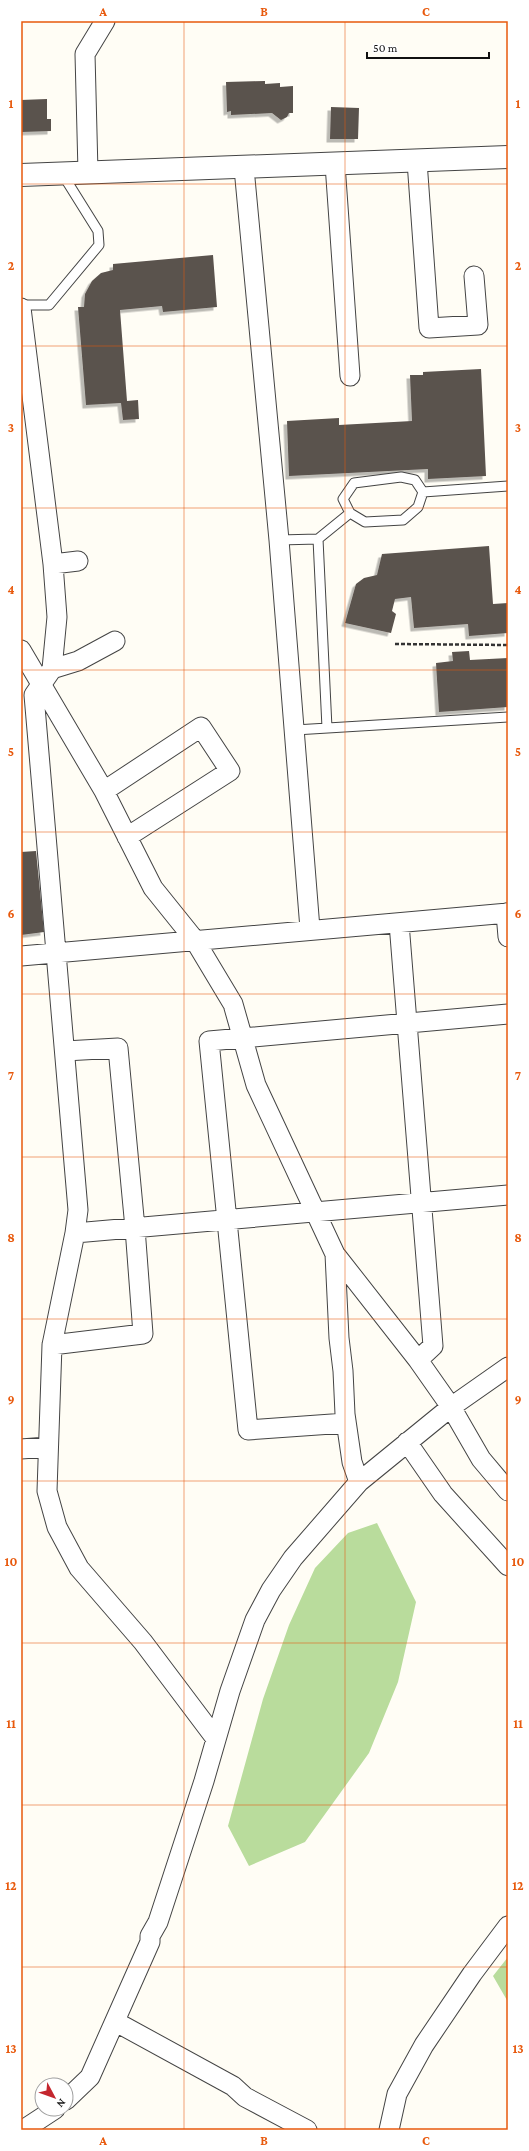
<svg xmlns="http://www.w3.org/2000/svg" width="529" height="2151" viewBox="0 0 529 2151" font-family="'Crimson Pro',serif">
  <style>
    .forest { fill: #b9dc9c }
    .building { fill: #5a524d; filter: url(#shadow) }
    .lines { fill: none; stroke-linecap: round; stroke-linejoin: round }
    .service-casing { stroke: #444; stroke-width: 11 }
    .minor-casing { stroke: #444; stroke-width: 21 }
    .tertiary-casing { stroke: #444; stroke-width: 24 }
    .path { stroke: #333; stroke-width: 2.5; stroke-dasharray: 4 2; stroke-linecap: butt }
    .service { stroke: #fff; stroke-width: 9 }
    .minor { stroke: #fff; stroke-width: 19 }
    .tertiary { stroke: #fff; stroke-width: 22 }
    .grid { fill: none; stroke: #e8590c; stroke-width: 1; stroke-opacity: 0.55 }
    .neatline { fill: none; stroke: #e8590c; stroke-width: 1.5 }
    .grid-label { font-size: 13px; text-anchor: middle; font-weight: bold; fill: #e8590c }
  </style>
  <defs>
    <filter id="shadow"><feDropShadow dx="-3.5" dy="3.5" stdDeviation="0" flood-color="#0004"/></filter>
  </defs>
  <rect width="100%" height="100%" fill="#fffdf5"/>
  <path class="forest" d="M377 1523 416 1602 398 1682 369 1753 305 1842 249 1866 228 1826 263 1699 289 1625 315 1568 348 1533Z
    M508 1957V2002L493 1976Z"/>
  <path class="building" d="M265 81V84L280 83V87L293 86V113H289L287 117 281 120 272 113 231 115V111L227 112 226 82Z
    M47 99V119H51V131L21 132V100Z
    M331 107 359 108 358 139H330Z
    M213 255 217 307 163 312 162 306 120 310 127 401 138 400 139 419 123 420 121 403 86 405 78 307H84L85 294 92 281 101 273 113 270V264Z
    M481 369 486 476 428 479V469L289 476 287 421 339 418V425L412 421 410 375H423V372Z
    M489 546 493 604 508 603V633L469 636 468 624 414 628 411 597 395 599 392 611 396 614 391 633 345 623 356 584 364 578 377 575 382 554Z
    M469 651 470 660 508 658V707L439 712 436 663 453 661 452 652Z
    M36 851 44 932 21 935V852Z"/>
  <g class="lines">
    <g class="service-casing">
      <path id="service" d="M21 305H49L99 245 98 231 63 175
        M401 477 415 480 423 492 418 507 403 520 365 522 350 513 343 499 354 483Z
        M423 492 508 486
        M318 539 327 728
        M279 540 318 539 350 513
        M295 730 508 717"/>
    </g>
    <g class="minor-casing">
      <path id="minor" d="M417 161 429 328 478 325 474 276
        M335 164 350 376
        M244 168 279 540 310 929
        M88 172 85 54 105 21
        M21 308 53 564 57 617 52 669 34 695 78 1210 75 1233 52 1345 47 1491 57 1527 79 1568 143 1642 216 1739
        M53 564 78 561
        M21 650 104 791 153 888 194 939 233 1004 256 1085 335 1254 418 1360 451 1407 481 1459 508 1491
        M52 669 78 661 115 641
        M104 791 201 727 230 771 127 837
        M506 913 508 937
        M399 923 433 1346 418 1360
        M21 956 508 913
        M75 1233 508 1195
        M335 1254 339 1338 343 1371 345 1414 352 1462 359 1482
        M52 1345 143 1334 135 1228 118 1048 65 1051
        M346 1423 248 1430 209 1041 508 1014
        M407 1442 443 1494 508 1566
        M21 1449 47 1447
        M116 2022 233 2086 245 2097 307 2130
        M66 2100 90 2077 150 1942V1936L158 1922 204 1781 230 1691 255 1620 271 1590 293 1558 359 1482 451 1407 508 1367
        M23 2130 55 2109
        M389 2130 397 2094 424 2045 472 1974 508 1926"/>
    </g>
    <g class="tertiary-casing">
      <path id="tertiary" d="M21 175 508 157"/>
    </g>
    <path class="path" d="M395 644 508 645"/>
    <use href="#service" class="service"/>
    <use href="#minor" class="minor"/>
    <use href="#tertiary" class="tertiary"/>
  </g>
  <path class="grid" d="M184 21V2130M345 21V2130M21 184H508M21 346H508M21 508H508M21 670H508M21 832H508M21 994H508M21 1157H508M21 1319H508M21 1481H508M21 1643H508M21 1805H508M21 1967H508"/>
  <rect width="529" height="2151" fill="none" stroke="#ffffff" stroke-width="44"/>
  <g transform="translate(54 2097) rotate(131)"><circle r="19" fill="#ffffff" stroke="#a0a0a0"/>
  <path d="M0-3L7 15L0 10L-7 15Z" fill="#c4262e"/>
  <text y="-6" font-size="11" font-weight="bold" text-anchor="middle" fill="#111111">N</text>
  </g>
  <path d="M367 52v6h122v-6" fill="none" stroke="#111111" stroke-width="2"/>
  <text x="373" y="52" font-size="12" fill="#111111" stroke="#ffffff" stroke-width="3" paint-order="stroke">50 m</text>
  <rect x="22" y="22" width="485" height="2107" class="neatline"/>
  <g class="grid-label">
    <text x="103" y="16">A</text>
    <text x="264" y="16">B</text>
    <text x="426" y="16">C</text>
    <text x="11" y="108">1</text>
    <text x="518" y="108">1</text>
    <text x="11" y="270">2</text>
    <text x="518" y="270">2</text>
    <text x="11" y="432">3</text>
    <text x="518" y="432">3</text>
    <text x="11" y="594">4</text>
    <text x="518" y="594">4</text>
    <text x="11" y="756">5</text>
    <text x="518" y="756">5</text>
    <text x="11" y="918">6</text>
    <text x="518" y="918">6</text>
    <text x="11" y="1080">7</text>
    <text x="518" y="1080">7</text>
    <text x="11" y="1242">8</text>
    <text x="518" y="1242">8</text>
    <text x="11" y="1404">9</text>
    <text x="518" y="1404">9</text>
    <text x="11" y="1566">10</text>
    <text x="518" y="1566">10</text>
    <text x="11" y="1728">11</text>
    <text x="518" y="1728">11</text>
    <text x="11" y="1890">12</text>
    <text x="518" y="1890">12</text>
    <text x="11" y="2053">13</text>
    <text x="518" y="2053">13</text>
    <text x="103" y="2145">A</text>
    <text x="264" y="2145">B</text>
    <text x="426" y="2145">C</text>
  </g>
</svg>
